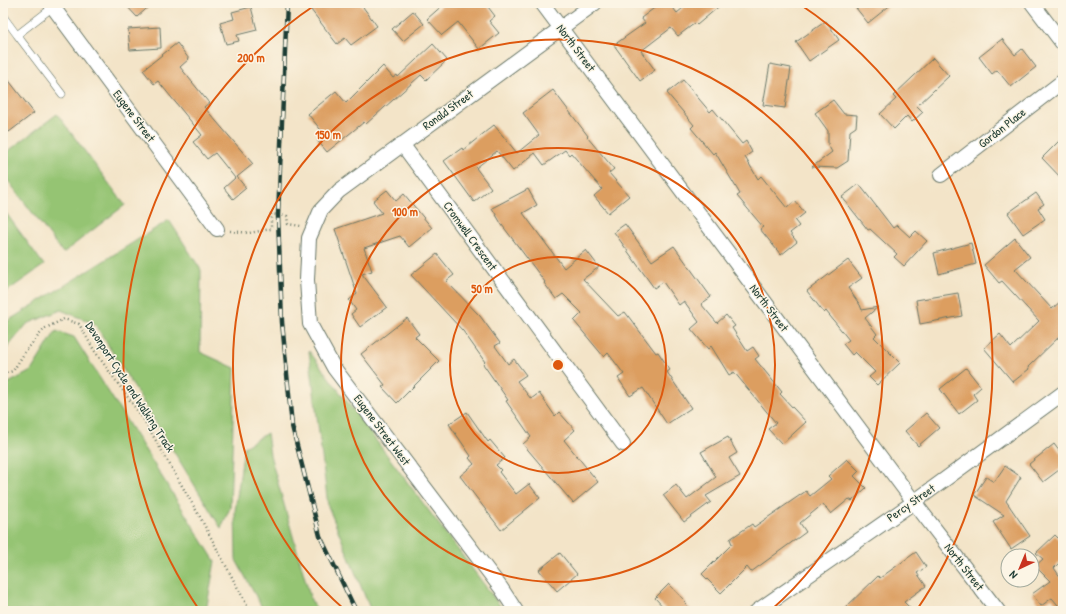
<svg xmlns="http://www.w3.org/2000/svg" width="1066" height="614" viewBox="0 0 1066 614" font-family="'Patrick Hand',sans-serif">
  <style>
    .green { fill: #95c473; stroke: #5a8054 }
    .building { fill: #dc9e61 }
    .lines { fill: none; stroke-linecap: round; stroke-linejoin: round }
    .service-casing { stroke: #697768; stroke-width: 8 }
    .minor-casing { stroke: #697768; stroke-width: 16 }
    .path { stroke: #697768; stroke-width: 2.5; stroke-dasharray: 1 3; stroke-linecap: butt }
    .service { stroke: #fff; stroke-width: 7 }
    .minor { stroke: #fff; stroke-width: 14 }
    .rail-casing { stroke: #1f3d34; stroke-width: 4.5 }
    .rail { stroke: #fcf5e5; stroke-width: 3; stroke-dasharray: 9; stroke-linecap: butt }
    .ring { fill: none; stroke: #de580e; stroke-width: 2 }
    .labels { text-anchor: middle; stroke-width: 3; stroke-linejoin: round; paint-order: stroke }
    .street-label { font-size: 12px; fill: #1f3d34; stroke: #fcf5e5 }
    .centre { fill: #de580e; stroke: #fcf5e5; stroke-width: 2 }
    .ring-label { font-size: 12px; text-anchor: middle; font-weight: bold; fill: #de580e; stroke: #fcf5e5; stroke-width: 3; stroke-linejoin: round; paint-order: stroke }
  </style>
  <rect width="100%" height="100%" fill="#fcf5e5"/>
  <filter id="ink" filterUnits="userSpaceOnUse"><feTurbulence type="fractalNoise" baseFrequency=".025" numOctaves="2"/><feDisplacementMap in="SourceGraphic" scale="8" xChannelSelector="R" yChannelSelector="G"/><feConvolveMatrix kernelMatrix="1 2 1 2 8 2 1 2 1" color-interpolation-filters="sRGB"/></filter>
  <filter id="wash" filterUnits="userSpaceOnUse"><feTurbulence type="fractalNoise" baseFrequency=".012" numOctaves="4" result="noise"/><feDisplacementMap in="SourceGraphic" scale="16" xChannelSelector="R" yChannelSelector="G"/><feGaussianBlur stdDeviation="0.9" result="paint"/><feColorMatrix in="noise" values="0 0 0 0 0 0 0 0 0 0 0 0 0 0 0 0 0 1.4 0 .05"/><feComposite in="paint" operator="in"/></filter>
  <g filter="url(#wash)">
    <rect width="100%" height="100%" fill="#f3e4c8"/>
    <path class="green" d="M57 114 125 205 63 253 3 174V155Z
      M3 209 44 265 3 294Z
      M169 220 201 270 200 352 235 368 230 508 221 528 95 324 61 310 27 324 3 353V324Z
      M56 331 74 337 215 561 206 611H3V386L31 371Z
      M309 351 504 611H371L328 506Z
      M267 433 270 455 311 600 318 611H264L236 560 235 511 244 447Z"/>
    <g id="blocks">
      <path class="building" d="M124 3H153L137 17Z
        M320 3H360L377 26 351 45 345 38 337 44 311 10Z
        M445 3H485L495 16 489 21 499 33 479 49 458 22 442 35 427 19Z
        M661 3H669L677 13 689 3H723L697 25 695 23 678 36 671 28 641 51 655 70 640 81 614 45 645 23 641 18Z
        M852 3H893L868 23Z
        M251 7 257 30 237 35 239 41 226 44 220 23 234 19 232 12Z
        M413 11 424 24 403 41 392 29Z
        M826 21 839 40 809 61 796 42Z
        M160 27 161 48 130 50 128 29Z
        M1002 39 1015 55 1022 49 1036 67 1011 87 997 70 992 74 979 57Z
        M177 43 189 59 180 67 209 103 204 107 253 164 237 177 246 188 233 199 224 188 235 178 215 153 207 159 193 142 202 135 158 81 154 84 143 70Z
        M433 44 447 60 426 80 421 75 366 124 364 122 327 152 317 140 324 134 308 114 336 91 346 103 383 66 393 78 397 75 398 77Z
        M933 58 949 76 917 106 923 112 912 122 907 116 894 129 880 114 896 99 893 96Z
        M770 64 791 68 785 108 763 105Z
        M3 73 34 113 9 132 3 125Z
        M683 80 710 112 713 109 742 144 746 141 752 152 745 157 758 179 761 176 787 208 795 201 805 213 795 221 799 226 790 233 797 242 781 255 760 229 763 227 737 196 740 194 715 152 713 154 691 128 694 125 667 93Z
        M553 90 588 136 587 137 614 169 609 173 629 196 608 213 594 196 602 189 571 153 569 155 565 150 544 165 535 153 513 171 497 151 476 168 491 188 474 202 444 161 462 148 463 150 494 125 517 153 539 135 523 113Z
        M833 100 844 114 857 115 856 127 850 131 848 161 837 168 812 167 832 152 828 145V131L815 113Z
        M1063 137V180L1042 158Z
        M859 184 893 228 897 225 910 237 916 231 927 241 904 266 894 257 897 254 870 229 868 230 842 197Z
        M528 189 537 205 523 213 564 268 586 250 599 267 583 279 618 316 625 312 656 353 658 352 670 370 667 372 691 408 667 424 643 388 630 396 618 378 624 374 608 353 604 357 574 321 582 313 563 294 556 299 544 283 545 282 502 225 492 208Z
        M387 190 396 201 404 194 432 228 409 247 400 236 364 248 372 271 362 274 387 307 360 327 351 314 356 310 349 300 357 294 335 229 382 213 373 201Z
        M1036 193 1044 204 1038 208 1045 219 1023 234 1008 213Z
        M625 224 652 261 674 246 711 297 701 304 717 323 726 315 735 326 732 328 747 351 753 347 759 356 755 359 782 392 780 394 806 422 782 444 768 429 776 423 734 372 729 375 711 346 708 349 691 329 699 322 684 301 679 305 663 282 654 288 614 232Z
        M1015 238 1030 257 1015 269 1052 309 1063 299V333L1028 367 1029 369 1013 382 984 348 1000 334 1011 348 1039 321 1002 281 999 283 984 265Z
        M971 243 976 264 939 274 934 253Z
        M437 254 454 275 446 281 480 316 500 343 495 346 508 364 514 359 526 375 517 381 531 399 539 393 555 416 559 412 575 430 564 440 598 482 573 503 523 444 531 437 506 401 508 400 483 364 485 362 463 331 411 275Z
        M848 260 862 278 848 288 860 305 862 310 878 307 865 318 877 334 874 337 900 363 877 385 869 377 875 372 855 352 852 355 843 344 849 340 826 311 824 313 807 291Z
        M958 293 962 316 920 324 916 300Z
        M407 318 419 334 415 337 439 361 397 403 382 387 385 385 361 354Z
        M966 368 981 387 973 394 977 400 959 414 940 389Z
        M467 412 488 442 490 440 505 458 496 465 501 470 499 472 516 494 529 484 540 498 501 530 460 476 474 464 469 458 471 456 449 424Z
        M926 413 939 428 918 446 905 431Z
        M728 437 737 453 729 458 740 476 706 496 711 502 684 522 663 495 676 485 687 499 716 477 701 452Z
        M1054 444 1063 456V467L1043 482 1029 464Z
        M847 459 859 471 854 476 866 488 852 501 849 499 831 514 823 504 800 523 806 532 751 572 747 567 721 593 702 574 732 544 730 539 752 524 754 527 806 491 810 496 831 479 828 476Z
        M1005 466 1021 477 1006 501 1030 536 1011 549 993 522 1004 515 974 495 986 477 994 482Z
        M1055 535 1063 543V559L1054 568 1063 581V611L1052 598 1041 606 1032 594 1050 581 1035 566 1043 559 1036 553Z
        M916 552 926 567 917 573 926 586 904 602 913 611H842L878 576 880 578Z
        M560 553 577 574 557 591 539 570Z
        M669 584 686 602 685 603 692 611H667L655 598Z"/>
    </g>
  </g>
  <g filter="url(#ink)">
    <use href="#blocks" fill-opacity="0" stroke="#697768" stroke-width="1"/>
    <g class="lines">
      <g class="service-casing">
        <path id="service" d="M53 7 17 35 62 94
          M3 16 17 35"/>
      </g>
      <g class="minor-casing">
        <path id="minor" d="M50 3 217 229
          M542 3 914 502 998 611
          M1032 3 1063 44
          M402 144 623 444
          M941 175 1063 81
          M516 611 501 588 334 368 310 324 307 280 309 238 321 210 339 191 595 3
          M757 611 914 502 1063 393"/>
      </g>
      <path class="path" d="M230 231 249 233 271 229V214L287 216 288 224 301 226
        M3 374 13 371 25 352 44 329 64 319 79 324 94 350 144 420 200 517 250 611"/>
      <use href="#service" class="service"/>
      <use href="#minor" class="minor"/>
      <g class="rail-casing">
        <path id="rail" d="M287 3 278 216 282 322 292 426 320 536 356 611"/>
      </g>
      <use href="#rail" class="rail"/>
    </g>
  </g>
  <g class="ring">
    <circle cx="558" cy="365" r="108"/>
    <circle cx="558" cy="365" r="217"/>
    <path d="M345 610A325 325 0 1 1 771 610"/>
    <path d="M200 611A434 434 0 0 1 318 3M798 3A434 434 0 0 1 916 611"/>
  </g>
  <g class="labels">
    <g class="street-label">
      <text transform="translate(576 48) rotate(53)" y="4">North Street</text>
      <text transform="translate(448 110) rotate(-36)" y="4">Ronald Street</text>
      <text transform="translate(134 116) rotate(53)" y="4">Eugene Street</text>
      <text transform="translate(1002 128) rotate(-38)" y="4">Gordon Place</text>
      <text transform="translate(470 236) rotate(54)" y="4">Cromwell Crescent</text>
      <text transform="translate(769 308) rotate(53)" y="4">North Street</text>
      <text transform="translate(130 387) rotate(57)" y="4">Devonport Cycle and Walking Track</text>
      <text transform="translate(382 430) rotate(53)" y="4">Eugene Street West</text>
      <text transform="translate(911 503) rotate(-35)" y="4">Percy Street</text>
      <text transform="translate(964 567) rotate(52)" y="4">North Street</text>
    </g>
  </g>
  <circle cx="558" cy="365" r="6" class="centre"/>
  <g class="ring-label">
    <text x="251" y="62">200 m</text>
    <text x="328" y="139">150 m</text>
    <text x="405" y="216">100 m</text>
    <text x="482" y="293">50 m</text>
  </g>
  <rect width="1066" height="614" fill="none" stroke="#fcf5e5" stroke-width="16"/>
  <g transform="translate(1020 568) rotate(224)"><circle r="19" fill="#fcf5e5" stroke="#a4ab9e"/>
  <path d="M0-3L7 15L0 10L-7 15Z" fill="#c8321e"/>
  <text y="-6" font-size="11" font-weight="bold" text-anchor="middle" fill="#1f3d34">N</text>
  </g>
</svg>
